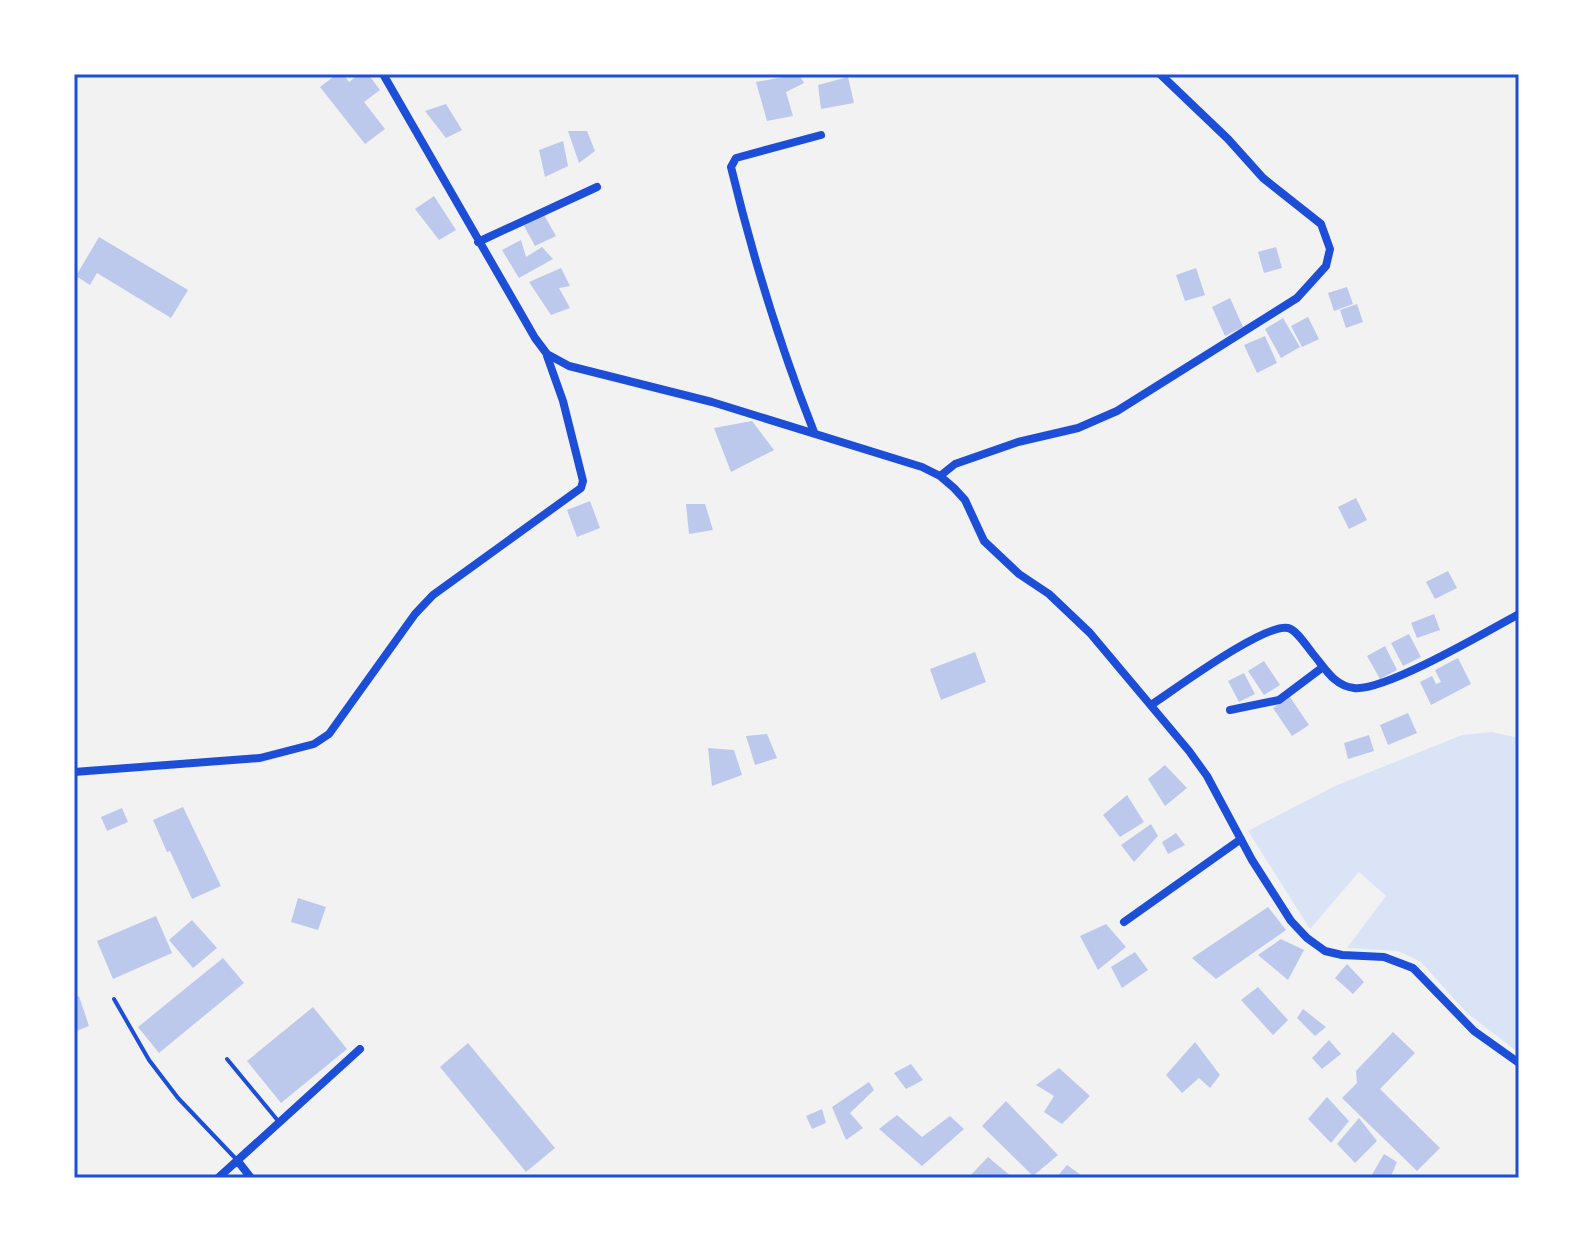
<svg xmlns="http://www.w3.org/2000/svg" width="1593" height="1252" viewBox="0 0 1593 1252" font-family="Barlow,sans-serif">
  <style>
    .green { fill: #dbe4f7 }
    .building { fill: #bdc9ec }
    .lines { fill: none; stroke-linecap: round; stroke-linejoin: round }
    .service { stroke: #1d4ed8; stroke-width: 4 }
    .minor { stroke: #1d4ed8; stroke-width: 8 }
    .neatline { fill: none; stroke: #1d4ed8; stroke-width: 3 }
  </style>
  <rect width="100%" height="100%" fill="#f2f2f2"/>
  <path class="green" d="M1492 732 1519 738V1053L1467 1013 1421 962 1398 951 1347 948 1386 896 1359 872 1310 929 1248 831 1335 786 1462 735Z"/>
  <path class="building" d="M337 74H343L349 82 359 74H368L380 90 364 102 385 129 365 144 320 87Z
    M799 74 804 83 786 92 793 116 767 121 756 82Z
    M848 77 854 103 821 109 818 85Z
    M446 104 462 130 446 138 425 111Z
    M568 131H587L595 151 579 163Z
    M563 141 568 166 545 177 539 150Z
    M434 196 456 230 439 240 415 209Z
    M544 215 556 236 535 246 523 224Z
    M99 237 188 290 171 318 97 273 90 285 76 276Z
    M521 240 526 257 542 247 553 259 519 278 502 250Z
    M1276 247 1282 268 1264 273 1258 252Z
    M561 268 570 286 559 288 570 308 551 315 529 282Z
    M1196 268 1205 295 1185 301 1176 275Z
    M1347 287 1353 304 1334 311 1328 293Z
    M1230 298 1243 327 1225 336 1212 307Z
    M1357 304 1363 322 1346 328 1340 310Z
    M1308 317 1319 339 1302 347 1291 326Z
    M1283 318 1300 347 1281 358 1265 329Z
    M1265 336 1277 363 1257 373 1244 345Z
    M752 421 774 450 731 472 714 428Z
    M1356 498 1367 520 1349 529 1338 507Z
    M590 501 600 528 577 537 567 510Z
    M686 504H705L713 530 689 534Z
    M1448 571 1457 588 1435 599 1426 582Z
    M1434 614 1440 630 1417 638 1411 623Z
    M1409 634 1421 657 1403 666 1391 643Z
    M1385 646 1397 670 1380 679 1367 656Z
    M975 652 986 682 941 700 930 669Z
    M1458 658 1471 684 1431 705 1420 682 1432 676 1436 684 1441 682 1435 670Z
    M1264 661 1280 685 1264 695 1248 671Z
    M1244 673 1255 694 1239 702 1228 681Z
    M1290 697 1309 725 1292 736 1273 708Z
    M1408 713 1417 733 1388 745 1380 725Z
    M767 734 777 758 755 765 746 736Z
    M1369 735 1374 751 1348 759 1344 743Z
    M708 748 734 750 742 775 712 786Z
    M1165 765 1187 788 1165 806 1148 779Z
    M1127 795 1144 822 1120 837 1103 815Z
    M183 807 221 886 192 899 170 851 167 852 153 820Z
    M122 808 128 822 107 831 101 817Z
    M1151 824 1158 836 1134 862 1121 845Z
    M1176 833 1185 845 1168 854 1162 842Z
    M298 898 326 907 318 930 291 922Z
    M1268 907 1286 930 1216 979 1192 958Z
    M156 916 172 953 113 979 97 941Z
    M192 920 217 948 193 968 169 940Z
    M1106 924 1126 947 1098 970 1080 936Z
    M1281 939 1304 950 1288 980 1258 955Z
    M1135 952 1148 970 1122 988 1111 967Z
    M223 958 244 983 159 1053 138 1027Z
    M1347 964 1364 982 1353 994 1335 978Z
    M1258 987 1288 1020 1273 1035 1241 1000Z
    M79 996 89 1026 74 1032V998Z
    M313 1007 347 1049 281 1103 247 1061Z
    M1303 1009 1326 1027 1315 1036 1297 1018Z
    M1393 1032 1415 1053 1380 1089 1440 1148 1417 1171 1342 1098 1357 1083 1356 1071Z
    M1329 1040 1341 1054 1322 1069 1312 1058Z
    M1195 1042 1220 1075 1210 1088 1199 1078 1182 1093 1166 1075Z
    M468 1043 555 1148 526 1172 440 1067Z
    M911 1064 923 1080 906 1089 894 1073Z
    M1059 1068 1090 1096 1062 1124 1044 1112 1054 1096 1036 1085Z
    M869 1082 874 1090 850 1113 863 1128 846 1140 832 1107Z
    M1327 1097 1349 1121 1331 1143 1308 1119Z
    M1006 1101 1058 1155 1033 1176 982 1126Z
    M822 1109 826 1123 812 1129 806 1116Z
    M897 1115 922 1137 950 1116 964 1129 922 1166 879 1129Z
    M1359 1118 1377 1141 1355 1163 1337 1144Z
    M1384 1154 1397 1162 1391 1176 1394 1178H1370Z
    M988 1157 1013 1178H968Z
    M1067 1165 1085 1178H1056Z"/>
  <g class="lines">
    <path class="service" d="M114 999 149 1060 178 1098 237 1160
      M227 1059 279 1122"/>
    <path class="minor" d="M383 74 535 338 547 354 569 366 712 402 922 467 940 476 954 488 965 500 984 541 1019 574 1049 594 1090 633 1189 751 1207 776 1252 860 1291 921 1307 938 1325 951 1342 955 1384 957 1413 968 1474 1031 1519 1063
      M478 242 597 187
      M814 432C780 346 753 258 731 167L736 158 821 135
      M940 476 955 464 1018 442 1078 428 1117 411 1297 298 1326 266 1330 249 1321 224 1263 178 1228 139 1160 74
      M1151 705C1174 690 1264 623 1288 628 1297 630 1307 647 1313 654 1325 668 1334 686 1354 688 1384 692 1488 631 1519 614
      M1230 710 1279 700 1323 667
      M74 772 260 758 314 744 329 734 415 614 433 595 581 488 583 481 563 401 547 356
      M1124 922 1241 839
      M237 1160 251 1178
      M218 1178 360 1049"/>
  </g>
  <rect width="1593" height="1252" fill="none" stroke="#ffffff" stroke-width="152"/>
  <rect x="76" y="76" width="1441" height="1100" class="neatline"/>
</svg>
